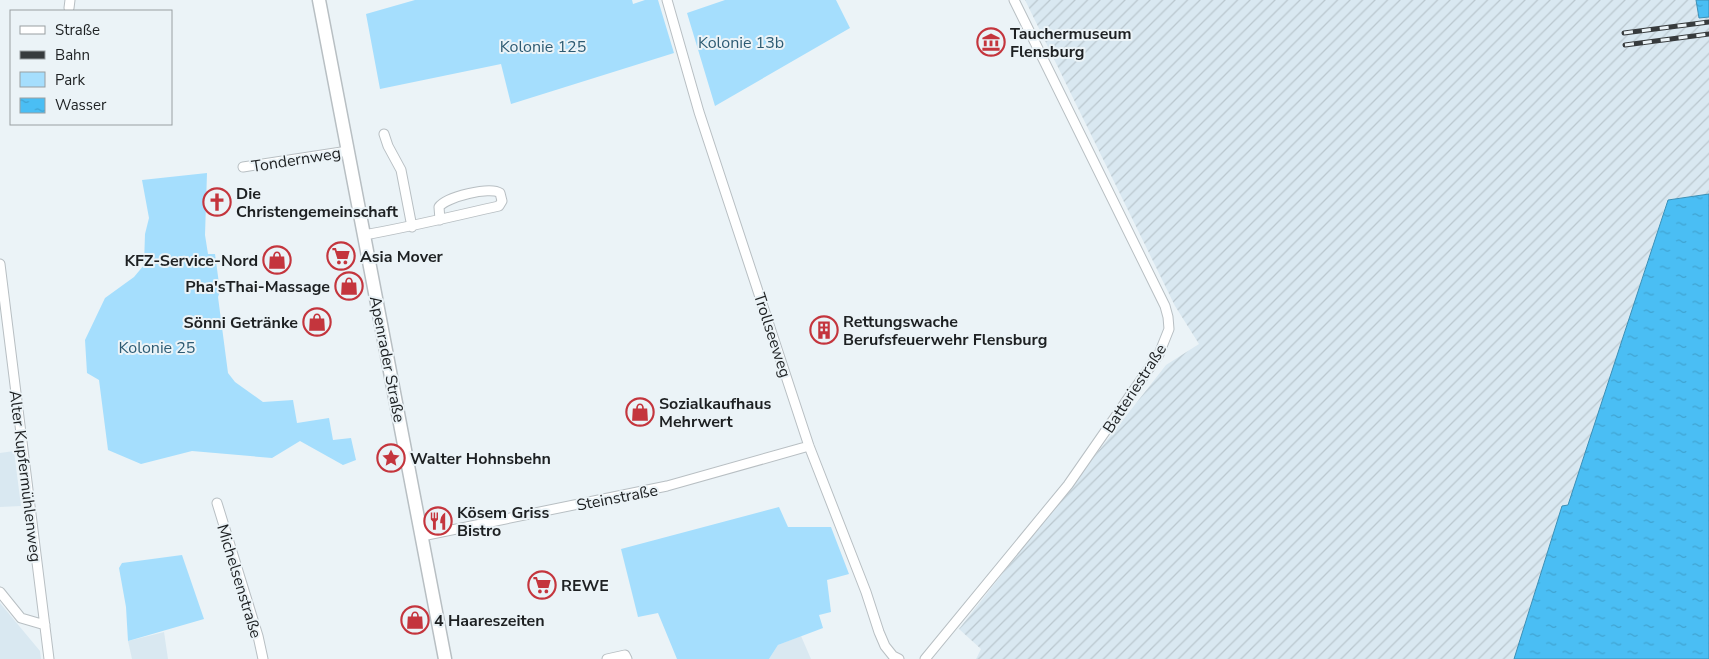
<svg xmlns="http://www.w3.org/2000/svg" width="1709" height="659" viewBox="0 0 1709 659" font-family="'Nunito Sans',sans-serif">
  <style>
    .built { fill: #d9e8f1 }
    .industrial { fill: url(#industrial-furrows) }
    .green { fill: #a5defd }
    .water { fill: url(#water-ripples); stroke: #3c8fb5 }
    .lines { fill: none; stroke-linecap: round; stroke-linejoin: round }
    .street-casing { stroke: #b8bfc3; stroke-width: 11 }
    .secondary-casing { stroke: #b8bfc3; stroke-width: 15 }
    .street { stroke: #fff; stroke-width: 9 }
    .secondary { stroke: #fff; stroke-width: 12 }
    .rail-casing { stroke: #373b3d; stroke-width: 5 }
    .rail { stroke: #ebf3f7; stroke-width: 3; stroke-dasharray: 9; stroke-linecap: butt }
    .labels { text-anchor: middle; stroke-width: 4; stroke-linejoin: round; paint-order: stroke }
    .poi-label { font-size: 16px; font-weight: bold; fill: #1d2022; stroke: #ebf3f7; text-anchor: start }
    .park-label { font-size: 16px; fill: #2d5b73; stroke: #ebf3f7 }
    .street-label { font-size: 16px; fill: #1d2022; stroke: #ebf3f7 }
  </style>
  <defs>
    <pattern id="industrial-furrows" width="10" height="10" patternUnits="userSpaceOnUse" patternTransform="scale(1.25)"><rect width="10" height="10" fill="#d9e8f1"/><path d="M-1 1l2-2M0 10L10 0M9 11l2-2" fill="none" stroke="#bac7ce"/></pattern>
    <pattern id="water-ripples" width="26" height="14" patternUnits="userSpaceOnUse" patternTransform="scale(1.25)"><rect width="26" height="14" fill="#4abef4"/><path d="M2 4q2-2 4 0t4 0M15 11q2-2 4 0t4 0" fill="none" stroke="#40a3d1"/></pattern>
  </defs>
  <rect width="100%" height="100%" fill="#ebf3f7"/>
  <path class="built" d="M14 451 21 506 0 507V453Z
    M0 603 40 651 41 659H0Z
    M164 632 168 659H132L128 641Z
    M801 636 811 659H769L778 645Z"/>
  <path class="industrial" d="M1025 0H1696L1699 18 1709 17V194L1667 200 1593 432 1568 505 1562 506 1514 659H976L981 649 959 629 1166 365 1199 344 1175 306Z"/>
  <path class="green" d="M415 0H632L633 4 645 0H658L674 53 511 104 501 64 380 89 366 14Z
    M725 0H836L850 28 715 106 687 13Z
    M207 173 205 235 208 254H215L220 291 218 297 228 373 235 382 263 402 293 400 297 423 329 418 333 440 351 438 356 460 343 465 300 441 272 458 192 451 141 464 108 450 99 380 87 373 85 340 105 298 134 277 144 265 145 234 149 218 142 180Z
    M779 507 788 527H831L849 574 827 580 831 612 819 615 823 628 778 645 769 659H677L658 613 638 617 621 549Z
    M182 555 204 619 128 641 126 607 119 568 122 563Z"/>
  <path class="water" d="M1696 0H1709V17L1699 18Z
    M1709 194V659H1514L1562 506 1568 505 1668 200Z"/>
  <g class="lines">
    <g class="street-casing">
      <path id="street" d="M667 0 699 112 809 446 866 592 879 632 885 646 893 656 899 659
        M69 8 70 0
        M384 134 388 146 401 170 412 227
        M243 167 348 151
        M364 235C410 227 454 216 499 206L502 201 500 193C490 186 446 197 439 207L440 220
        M0 264 49 659
        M217 503 258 636 263 659
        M422 536 667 486 809 446
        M0 592 21 618 45 625
        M607 659 625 655 627 659
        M925 659 1068 485 1159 354 1169 329 1168 317 1165 306 1014 0"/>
    </g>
    <g class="secondary-casing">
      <path id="secondary" d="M319 0 445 659"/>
    </g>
    <use href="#street" class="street"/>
    <use href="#secondary" class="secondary"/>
    <g class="rail-casing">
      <path id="rail" d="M1624 33 1709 22
        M1625 45 1709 34"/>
    </g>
    <use href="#rail" class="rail"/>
  </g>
  <defs>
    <g id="museum-ring" transform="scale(1.4375)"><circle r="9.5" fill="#ebf3f7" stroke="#c4353d" stroke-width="1.5"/><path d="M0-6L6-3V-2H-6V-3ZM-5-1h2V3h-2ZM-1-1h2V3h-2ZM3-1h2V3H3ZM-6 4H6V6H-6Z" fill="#c4353d"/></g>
    <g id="church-ring" transform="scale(1.4375)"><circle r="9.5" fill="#ebf3f7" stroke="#c4353d" stroke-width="1.5"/><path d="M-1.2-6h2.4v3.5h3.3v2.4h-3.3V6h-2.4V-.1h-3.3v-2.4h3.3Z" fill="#c4353d"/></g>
    <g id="supermarket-ring" transform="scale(1.4375)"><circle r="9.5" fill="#ebf3f7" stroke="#c4353d" stroke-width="1.5"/><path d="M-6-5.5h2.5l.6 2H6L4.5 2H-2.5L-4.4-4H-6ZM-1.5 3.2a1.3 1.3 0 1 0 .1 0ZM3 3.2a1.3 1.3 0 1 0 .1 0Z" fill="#c4353d"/></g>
    <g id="shop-ring" transform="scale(1.4375)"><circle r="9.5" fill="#ebf3f7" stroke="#c4353d" stroke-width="1.5"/><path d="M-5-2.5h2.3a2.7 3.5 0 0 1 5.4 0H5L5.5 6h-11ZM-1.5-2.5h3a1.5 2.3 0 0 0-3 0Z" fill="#c4353d"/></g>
    <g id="building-ring" transform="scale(1.4375)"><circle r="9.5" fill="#ebf3f7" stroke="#c4353d" stroke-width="1.5"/><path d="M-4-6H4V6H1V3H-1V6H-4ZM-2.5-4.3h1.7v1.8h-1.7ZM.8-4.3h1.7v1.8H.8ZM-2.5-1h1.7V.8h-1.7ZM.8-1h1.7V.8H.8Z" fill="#c4353d"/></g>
    <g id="sight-ring" transform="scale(1.4375)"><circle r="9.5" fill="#ebf3f7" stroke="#c4353d" stroke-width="1.5"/><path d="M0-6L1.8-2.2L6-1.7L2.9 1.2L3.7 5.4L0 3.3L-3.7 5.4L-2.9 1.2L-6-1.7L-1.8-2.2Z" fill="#c4353d"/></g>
    <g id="restaurant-ring" transform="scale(1.4375)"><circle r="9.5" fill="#ebf3f7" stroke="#c4353d" stroke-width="1.5"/><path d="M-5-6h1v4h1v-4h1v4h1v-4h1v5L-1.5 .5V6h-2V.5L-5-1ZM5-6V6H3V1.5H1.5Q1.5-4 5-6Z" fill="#c4353d"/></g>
  </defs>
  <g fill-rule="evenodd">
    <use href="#museum-ring" x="991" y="42"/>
    <use href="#church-ring" x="217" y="202"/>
    <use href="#supermarket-ring" x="341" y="256"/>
    <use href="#shop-ring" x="277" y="260"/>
    <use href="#shop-ring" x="349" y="286"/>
    <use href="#shop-ring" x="317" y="322"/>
    <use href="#building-ring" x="824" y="330"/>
    <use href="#shop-ring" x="640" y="412"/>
    <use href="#sight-ring" x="391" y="458"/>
    <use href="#restaurant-ring" x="438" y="521"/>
    <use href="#supermarket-ring" x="542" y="585"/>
    <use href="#shop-ring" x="415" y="620"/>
  </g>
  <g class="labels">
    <g class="poi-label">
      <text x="1010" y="39">Tauchermuseum<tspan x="1010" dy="18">Flensburg</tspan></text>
      <text x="236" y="199">Die<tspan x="236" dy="18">Christengemeinschaft</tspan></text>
      <text x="360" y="262">Asia Mover</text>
      <text x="258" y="266" text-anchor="end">KFZ-Service-Nord</text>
      <text x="330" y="292" text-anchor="end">Pha'sThai-Massage</text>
      <text x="843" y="327">Rettungswache<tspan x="843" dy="18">Berufsfeuerwehr Flensburg</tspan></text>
      <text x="298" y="328" text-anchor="end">Sönni Getränke</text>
      <text x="659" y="409">Sozialkaufhaus<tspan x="659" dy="18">Mehrwert</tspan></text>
      <text x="410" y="464">Walter Hohnsbehn</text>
      <text x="457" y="518">Kösem Griss<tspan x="457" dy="18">Bistro</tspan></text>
      <text x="561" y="591">REWE</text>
      <text x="434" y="626">4 Haareszeiten</text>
    </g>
    <g class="park-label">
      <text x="741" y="48">Kolonie 13b</text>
      <text x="543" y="52">Kolonie 125</text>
      <text x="157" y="353">Kolonie 25</text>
    </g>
    <g class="street-label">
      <text transform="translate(296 159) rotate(-9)" y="6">Tondernweg</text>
      <text transform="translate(773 335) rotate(72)" y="6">Trollseeweg</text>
      <text transform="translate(388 359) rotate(79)" y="6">Apenrader Straße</text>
      <text transform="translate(1134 388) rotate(-57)" y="6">Batteriestraße</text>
      <text transform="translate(26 476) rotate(83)" y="6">Alter Kupfermühlenweg</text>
      <text transform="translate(617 497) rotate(-11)" y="6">Steinstraße</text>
      <text transform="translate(240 581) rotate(73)" y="6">Michelsenstraße</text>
    </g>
  </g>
  <rect x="10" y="10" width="162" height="115" fill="#ebf3f7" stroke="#999fa2"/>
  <rect x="20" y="26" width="25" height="8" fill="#ffffff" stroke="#999fa2"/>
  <text x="55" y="35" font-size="15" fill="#1d2022">Straße</text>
  <rect x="20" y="51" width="25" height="8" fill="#373b3d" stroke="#999fa2"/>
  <text x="55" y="60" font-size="15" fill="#1d2022">Bahn</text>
  <rect x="20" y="72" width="25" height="15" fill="#a5defd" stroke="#999fa2"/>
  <text x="55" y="85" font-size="15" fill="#1d2022">Park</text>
  <rect x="20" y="98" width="25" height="15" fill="url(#water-ripples)" stroke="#999fa2"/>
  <text x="55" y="110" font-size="15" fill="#1d2022">Wasser</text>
</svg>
